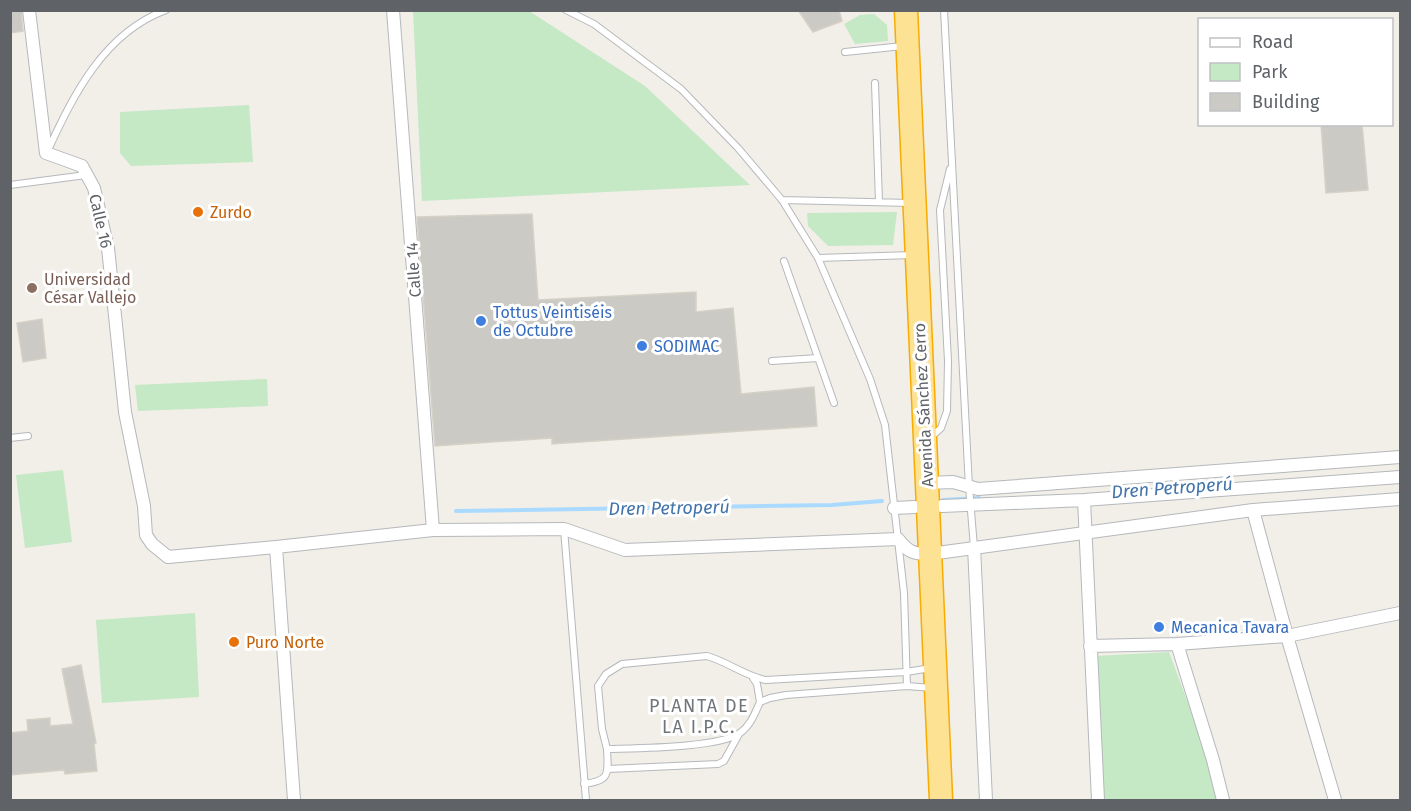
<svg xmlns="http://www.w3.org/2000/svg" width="1411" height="811" viewBox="0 0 1411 811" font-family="'Fira Sans',sans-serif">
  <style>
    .green { fill: #c5e8c5 }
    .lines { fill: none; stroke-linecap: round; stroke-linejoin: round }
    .stream { stroke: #aadaff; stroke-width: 4 }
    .building { fill: #cccac5; stroke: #d6d1c6; stroke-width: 1.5 }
    .lane-casing { stroke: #b5b8bc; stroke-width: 8 }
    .street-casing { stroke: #b5b8bc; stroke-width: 14 }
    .highway-casing { stroke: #f9ab00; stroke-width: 25 }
    .lane { stroke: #fff; stroke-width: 6 }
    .street { stroke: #fff; stroke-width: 12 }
    .highway { stroke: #fde293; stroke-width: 22 }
    .food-dot { fill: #e8710a; stroke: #fff; stroke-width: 2 }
    .education-dot { fill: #8d6e63; stroke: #fff; stroke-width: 2 }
    .shop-dot { fill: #3f7fe0; stroke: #fff; stroke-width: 2 }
    .labels { text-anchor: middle; stroke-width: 6; stroke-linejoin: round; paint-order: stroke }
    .food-label { font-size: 16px; fill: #c56008; stroke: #fff; text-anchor: start }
    .street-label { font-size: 16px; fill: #5f6368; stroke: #fff }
    .education-label { font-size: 16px; fill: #785e54; stroke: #fff; text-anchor: start }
    .shop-label { font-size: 16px; fill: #366cbe; stroke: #fff; text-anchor: start }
    .water-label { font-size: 18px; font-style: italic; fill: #4174aa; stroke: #fff }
    .neighbourhood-label { font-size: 18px; letter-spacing: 1.5px; fill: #70757a; stroke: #fff }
  </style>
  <rect width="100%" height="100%" fill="#f1efe8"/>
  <path class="green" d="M413 11H529L645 86 750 185 422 201Z
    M874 14 887 25 888 41 855 44 844 24 860 15Z
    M249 105 253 162 131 166 120 153V112Z
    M897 212 893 245 828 246 808 226 807 213Z
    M267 379 268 406 138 411 135 385Z
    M63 470 72 542 25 548 16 475Z
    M195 613 199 697 102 703 96 620Z
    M1169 652 1214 773 1218 800H1103L1095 656Z"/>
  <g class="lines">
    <path class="stream" d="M943 500 979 498
      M456 511 832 505 882 501"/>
  </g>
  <path class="building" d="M10 10H21L23 31 10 33Z
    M798 10H839L842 21 813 32Z
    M1321 124H1362L1368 190 1326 193Z
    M532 214 538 300 696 292V312L733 308 741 394 814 387 817 426 552 444V438L435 446 417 217Z
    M42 319 46 358 23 362 17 323Z
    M81 665 96 743 94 744 97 771 65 774 64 770 10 775V733L28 731 27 720 50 718V726L73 724 62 669Z"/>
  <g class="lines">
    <g class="lane-casing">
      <path id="lane" d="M566 10 594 24 681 89 738 148 782 200 818 258 870 379 885 425 904 593 907 686
        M944 10 969 487 974 547
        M845 52 903 46
        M875 83 879 202
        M48 150C74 94 104 33 166 10
        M10 185 86 175
        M782 200 911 203
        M818 258 913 255
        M784 261 834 403
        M772 361 818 358
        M931 437 941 428 947 411 948 361 940 210 950 169
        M10 438 28 436
        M564 529 586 800
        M931 668 906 672 766 680C745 676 728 662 707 656L622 664 606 674 598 686 602 729 607 749C636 748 719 748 740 733 751 725 755 713 760 702L770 698 786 695 907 686 932 688
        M753 678 757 684 760 702
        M608 769 718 764 724 761 739 734
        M584 784C611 781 608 773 607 749"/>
    </g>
    <g class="street-casing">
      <path id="street" d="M29 10 46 153 82 166 94 188 108 248 125 412 144 506 146 535 152 544 168 557 276 547 433 530 564 529 625 550 898 539C908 552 913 554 930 554L1253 510 1400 499
        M393 10 433 530
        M927 483 953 482 978 489 1400 457
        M1084 500 1098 800
        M942 506 1084 500 1400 477
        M894 508 915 507
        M1253 510 1287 636 1335 800
        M276 547 294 800
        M974 547 986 800
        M1177 644 1213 760 1223 800
        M1090 646 1177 644 1287 636 1400 613"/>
    </g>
    <g class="highway-casing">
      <path id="highway" d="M906 10 941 800"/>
    </g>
    <use href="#lane" class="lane"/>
    <use href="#street" class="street"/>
    <use href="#highway" class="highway"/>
  </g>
  <g class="food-dot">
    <circle cx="198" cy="212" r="6"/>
    <circle cx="234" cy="642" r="6"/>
  </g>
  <circle class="education-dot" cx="32" cy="288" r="6"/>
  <g class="shop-dot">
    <circle cx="481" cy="321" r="6"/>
    <circle cx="642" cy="346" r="6"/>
    <circle cx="1159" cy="627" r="6"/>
  </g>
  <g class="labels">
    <g class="food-label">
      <text x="210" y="218">Zurdo</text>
      <text x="246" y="648">Puro Norte</text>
    </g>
    <g class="street-label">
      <text transform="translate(101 221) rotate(77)" y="6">Calle 16</text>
      <text transform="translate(413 270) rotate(-94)" y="6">Calle 14</text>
      <text transform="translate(923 405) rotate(-93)" y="6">Avenida Sánchez Cerro</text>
    </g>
    <g class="education-label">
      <text x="44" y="285">Universidad<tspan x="44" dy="18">César Vallejo</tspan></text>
    </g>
    <g class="shop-label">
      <text x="493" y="318">Tottus Veintiséis<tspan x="493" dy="18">de Octubre</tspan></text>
      <text x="654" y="352">SODIMAC</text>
      <text x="1171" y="633">Mecanica Tavara</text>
    </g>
    <g class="water-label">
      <text transform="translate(1172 488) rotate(-4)" y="6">Dren Petroperú</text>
      <text transform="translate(669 508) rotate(-1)" y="6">Dren Petroperú</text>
    </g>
    <g class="neighbourhood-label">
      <text x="699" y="712">PLANTA DE<tspan x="699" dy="21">LA I.P.C.</tspan></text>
    </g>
  </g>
  <rect width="1411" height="811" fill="none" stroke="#5f6368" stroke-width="24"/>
  <rect x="1198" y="18" width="195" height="108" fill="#ffffff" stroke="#bfc1c3" stroke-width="1.5"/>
  <rect x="1210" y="38" width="30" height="9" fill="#ffffff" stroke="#bfc1c3" stroke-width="1.5"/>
  <text x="1252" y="48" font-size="18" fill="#5f6368">Road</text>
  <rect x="1210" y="63" width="30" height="18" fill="#c5e8c5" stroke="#bfc1c3" stroke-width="1.5"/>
  <text x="1252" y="78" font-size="18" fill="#5f6368">Park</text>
  <rect x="1210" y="93" width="30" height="18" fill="#cccac5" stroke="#bfc1c3" stroke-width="1.5"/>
  <text x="1252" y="108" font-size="18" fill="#5f6368">Building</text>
</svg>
